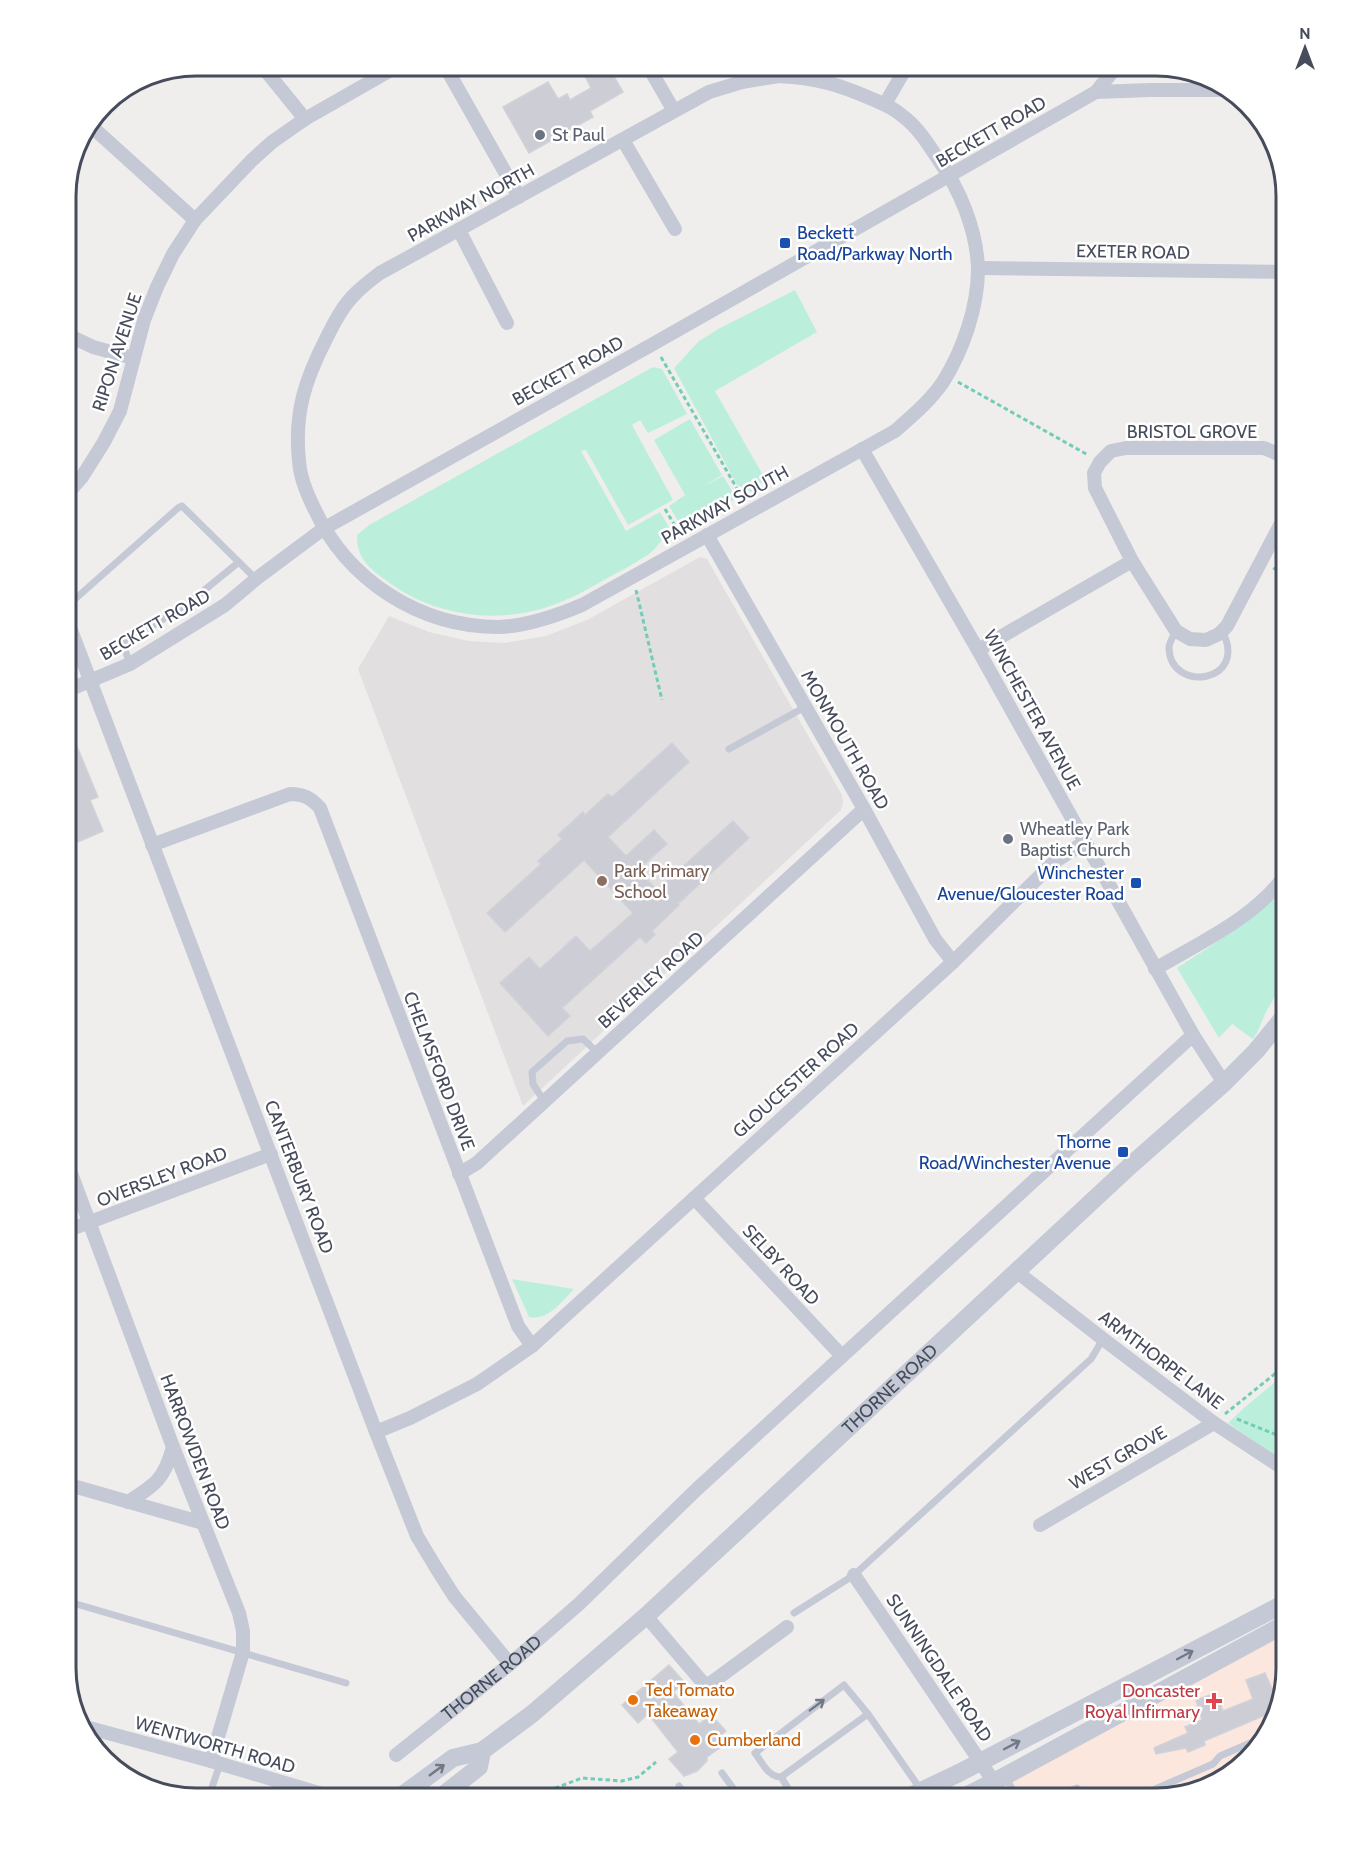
<svg xmlns="http://www.w3.org/2000/svg" width="1353" height="1865" viewBox="0 0 1353 1865" font-family="Cabin,sans-serif">
  <style>
    .education { fill: #e1dfdf }
    .medical { fill: #fbe7dd }
    .green { fill: #bbefdb }
    .building { fill: #cdced5; stroke: #d1d2d9; stroke-width: 1.5 }
    .lines { fill: none; stroke-linecap: round; stroke-linejoin: round }
    .path { stroke: #73cdb6; stroke-width: 3; stroke-dasharray: 4.5 3; stroke-linecap: butt }
    .service { stroke: #c4c9d5; stroke-width: 7 }
    .minor { stroke: #c4c9d5; stroke-width: 14 }
    .tertiary { stroke: #c4c9d5; stroke-width: 18 }
    .oneway { stroke: #727886 }
    .worship-dot { fill: #6b7280; stroke: #fff; stroke-width: 2 }
    .transit-dot { fill: #1a4fb4; stroke: #fff; stroke-width: 2 }
    .education-dot { fill: #8d6e63; stroke: #fff; stroke-width: 2 }
    .food-dot { fill: #e8710a; stroke: #fff; stroke-width: 2 }
    .health-dot { fill: #e0444e; stroke: #fff; stroke-width: 2 }
    .labels { text-anchor: middle; stroke-width: 5; stroke-linejoin: round; paint-order: stroke }
    .street-label { font-size: 18px; fill: #464c5b; stroke: #fff }
    .worship-label { font-size: 18px; fill: #5b616d; stroke: #fff; text-anchor: start }
    .transit-label { font-size: 18px; fill: #164399; stroke: #fff; text-anchor: end }
    .education-label { font-size: 18px; fill: #785e54; stroke: #fff; text-anchor: start }
    .food-label { font-size: 18px; fill: #c56008; stroke: #fff; text-anchor: start }
    .health-label { font-size: 18px; fill: #be3a42; stroke: #fff; text-anchor: end }
    .rim { fill: none; stroke: #464c5b; stroke-width: 3 }
  </style>
  <rect width="100%" height="100%" fill="#f0eeed"/>
  <path class="education" d="M700 557 707 559 842 795 843 803 841 810 523 1106 358 669 389 616 429 632 469 641 504 643 546 636 587 620Z"/>
  <path class="medical" d="M1274 1630 1287 1654V1669L1269 1734 1222 1781 1157 1799H979Z"/>
  <path class="green" d="M795 290 817 332 715 391 764 477V484L758 482 755 490 752 492 737 485 674 368 699 341 720 328Z
    M653 367 662 369 687 414 648 433 640 420 632 425 673 500 628 525 586 450 581 451 626 531 660 512 670 529C664 537 657 548 649 554 636 563 620 571 606 579 591 587 577 596 561 602 507 625 440 619 391 584 372 570 356 560 357 535L369 525Z
    M690 419 722 475 704 486 723 476 734 494 733 500 698 522 680 524 669 506 685 495 654 440Z
    M1287 887V975L1265 1014 1258 1031 1253 1039 1232 1024 1219 1038 1177 968C1215 943 1254 919 1287 887Z
    M512 1279 574 1289C561 1302 549 1321 529 1317Z
    M1287 1372V1464L1228 1423 1245 1407Z"/>
  <path class="building" d="M580 66H608L623 92 590 111 593 117 529 153 503 107 548 82 558 99 567 94 570 100 591 88Z
    M66 720 98 797 90 800 103 831 66 847Z
    M672 743 689 762 608 837 626 856 654 830 667 844 638 870 657 890 733 821 749 838 678 904 679 905 652 931 655 935 646 943 640 937 562 1008 570 1016 548 1036 500 983 529 957 540 969 576 936 590 951 633 913 584 860 505 932 487 913 541 864 538 861 562 839 558 835 583 812 585 815 608 794 612 797Z
    M669 1665 685 1683 673 1692 699 1724 711 1715 726 1731 719 1737 725 1744 707 1757V1761L697 1771 684 1776 669 1759 678 1752 648 1714 638 1723 622 1705Z
    M1265 1673 1278 1702 1275 1711 1204 1741 1205 1745 1188 1752 1186 1748 1156 1754 1154 1748 1188 1733 1185 1727 1202 1720 1196 1700 1216 1693 1223 1711 1253 1699 1246 1680Z"/>
  <g class="lines">
    <path class="path" d="M661 357 743 499
      M958 382 1088 455
      M665 509 680 534
      M1273 568 1287 575
      M636 590 662 700
      M1225 1414 1287 1364
      M1237 1419 1287 1439
      M528 1799 538 1791 553 1789 582 1778 622 1781 638 1777 656 1762"/>
    <path class="service" d="M66 607 178 508 182 506 256 579
      M1176 631C1173 636 1169 643 1169 648 1170 694 1250 683 1222 631
      M130 664 125 650 126 642 186 605 239 562
      M729 749 805 707
      M544 1101 533 1084 532 1072 567 1041 583 1039 598 1053
      M66 1601 346 1683
      M794 1613 854 1575 1091 1359 1103 1339
      M1275 1631 1287 1654
      M722 1773 741 1799
      M781 1777 868 1714
      M1006 1777 1017 1799
      M679 1786 690 1799
      M208 1799 220 1764
      M795 1799 781 1777C768 1777 762 1762 755 1753L844 1685 868 1714 921 1790
      M1048 1799 1077 1788 1088 1799
      M1132 1799 1213 1764 1220 1756 1269 1735"/>
    <g class="minor">
      <path d="M262 66 305 119"/>
      <path d="M445 66 519 197"/>
      <path d="M648 66 674 111"/>
      <path d="M779 76C816 78 838 84 872 99 881 103 892 107 900 114 917 126 927 142 938 159 960 189 977 231 978 269 978 307 963 350 943 382 930 401 912 416 895 431L582 605C556 616 528 626 499 627 419 627 347 580 314 508 307 494 300 477 299 461 294 413 305 380 326 339 334 323 343 305 356 293 363 286 372 279 380 273L709 92 742 82Z"/>
      <path d="M1096 92 1150 90H1228"/>
      <path d="M885 104 907 66"/>
      <path d="M90 125 195 220"/>
      <path d="M623 140 675 229"/>
      <path d="M459 230 507 323"/>
      <path d="M978 268 1287 272"/>
      <path d="M66 334 93 347 133 358"/>
      <path d="M862 449 978 650 1193 1035 1224 1083"/>
      <path d="M66 495 82 477 104 442 120 411 144 320 157 287 173 254 195 220 251 161 272 142 305 119 398 66"/>
      <path d="M1287 512 1227 626 1219 634 1206 640 1190 639 1176 631 1132 561 1095 488 1094 473 1100 462 1111 451 1126 448H1264L1278 454 1287 460"/>
      <path d="M707 535 864 809 935 939 953 962"/>
      <path d="M66 617 376 1432 417 1536 435 1566 454 1596 510 1664"/>
      <path d="M978 650 1132 561"/>
      <path d="M66 691 130 664 225 605 256 579 323 529 653 344 1096 92 1117 66"/>
      <path d="M152 845 290 794C304 794 311 798 320 808L518 1326 532 1346 477 1384 410 1418 376 1432"/>
      <path d="M1155 969C1199 943 1259 916 1287 872"/>
      <path d="M66 1160 173 1447 239 1613 243 1631V1652L211 1761"/>
      <path d="M459 1174 477 1163 864 809"/>
      <path d="M694 1198 842 1356"/>
      <path d="M66 1231 271 1154"/>
      <path d="M1017 1272 1103 1339 1214 1423 1287 1471"/>
      <path d="M532 1346 953 962 1054 862 1085 842"/>
      <path d="M66 1484 203 1523"/>
      <path d="M128 1502C155 1485 164 1480 173 1447"/>
      <path d="M1040 1525 1214 1423"/>
      <path d="M854 1575 994 1782"/>
      <path d="M646 1616 704 1684 711 1683 787 1627"/>
      <path d="M82 1726 211 1761 339 1799"/>
      <path id="s1" d="M396 1755 510 1664 579 1604 697 1489 1193 1035"/>
    </g>
    <g class="tertiary">
      <path id="s2" d="M397 1799 453 1758 482 1751 532 1714 646 1616 1131 1165 1224 1083 1256 1051 1287 1013"/>
      <path d="M438 1799 479 1767 482 1751"/>
      <path d="M904 1799 959 1773 1287 1602"/>
      <path d="M960 1799 1005 1776 1287 1623"/>
    </g>
  </g>
  <defs><path id="oneway-shaft" d="M-6 0H5M1.5-3L5.5 0L1.5 3" fill="none" stroke-width="1.6" stroke-linecap="round" stroke-linejoin="round" transform="scale(1.5)"/></defs>
  <g class="oneway">
    <use href="#oneway-shaft" transform="translate(1185 1655) rotate(-28)"/>
    <use href="#oneway-shaft" transform="translate(817 1705) rotate(-37)"/>
    <use href="#oneway-shaft" transform="translate(1012 1745) rotate(-28)"/>
    <use href="#oneway-shaft" transform="translate(437 1770) rotate(-36)"/>
  </g>
  <g class="worship-dot">
    <circle cx="540" cy="135" r="6"/>
    <circle cx="1008" cy="839" r="6"/>
  </g>
  <g class="transit-dot">
    <rect x="779" y="237" width="12" height="12" rx="3"/>
    <rect x="1130" y="877" width="12" height="12" rx="3"/>
    <rect x="1117" y="1146" width="12" height="12" rx="3"/>
  </g>
  <circle class="education-dot" cx="602" cy="881" r="6"/>
  <g class="food-dot">
    <circle cx="633" cy="1700" r="6"/>
    <circle cx="695" cy="1740" r="6"/>
  </g>
  <path class="health-dot" d="M1211 1692h6v6h6v6h-6v6h-6v-6h-6v-6h6z"/>
  <g class="labels">
    <g class="street-label">
      <text transform="translate(991 132) rotate(-30)" y="6">BECKETT ROAD</text>
      <text transform="translate(471 203) rotate(-29)" y="6">PARKWAY NORTH</text>
      <text transform="translate(1133 252) rotate(1)" y="6">EXETER ROAD</text>
      <text transform="translate(117 352) rotate(-72)" y="6">RIPON AVENUE</text>
      <text transform="translate(568 371) rotate(-29)" y="6">BECKETT ROAD</text>
      <text x="1192" y="438">BRISTOL GROVE</text>
      <text transform="translate(725 505) rotate(-29)" y="6">PARKWAY SOUTH</text>
      <text transform="translate(155 625) rotate(-30)" y="6">BECKETT ROAD</text>
      <text transform="translate(1032 710) rotate(61)" y="6">WINCHESTER AVENUE</text>
      <text transform="translate(845 740) rotate(60)" y="6">MONMOUTH ROAD</text>
      <text transform="translate(651 980) rotate(-42)" y="6">BEVERLEY ROAD</text>
      <text transform="translate(439 1071) rotate(69)" y="6">CHELMSFORD DRIVE</text>
      <text transform="translate(796 1080) rotate(-42)" y="6">GLOUCESTER ROAD</text>
      <text transform="translate(162 1177) rotate(-21)" y="6">OVERSLEY ROAD</text>
      <text transform="translate(299 1177) rotate(69)" y="6">CANTERBURY ROAD</text>
      <text transform="translate(781 1265) rotate(47)" y="6">SELBY ROAD</text>
      <text transform="translate(1161 1360) rotate(37)" y="6">ARMTHORPE LANE</text>
      <text dy="6" stroke="none"><textPath href="#s2" startOffset="645">THORNE ROAD</textPath></text>
      <text transform="translate(195 1452) rotate(69)" y="6">HARROWDEN ROAD</text>
      <text transform="translate(1118 1458) rotate(-30)" y="6">WEST GROVE</text>
      <text transform="translate(939 1668) rotate(56)" y="6">SUNNINGDALE ROAD</text>
      <text dy="6" stroke="none"><textPath href="#s1" startOffset="123">THORNE ROAD</textPath></text>
      <text transform="translate(215 1745) rotate(16)" y="6">WENTWORTH ROAD</text>
    </g>
    <g class="worship-label">
      <text x="552" y="141">St Paul</text>
      <text x="1020" y="835">Wheatley Park<tspan x="1020" dy="21">Baptist Church</tspan></text>
    </g>
    <g class="transit-label">
      <text x="797" y="239" text-anchor="start">Beckett<tspan x="797" dy="21">Road/Parkway North</tspan></text>
      <text x="1124" y="879">Winchester<tspan x="1124" dy="21">Avenue/Gloucester Road</tspan></text>
      <text x="1111" y="1148">Thorne<tspan x="1111" dy="21">Road/Winchester Avenue</tspan></text>
    </g>
    <g class="education-label">
      <text x="614" y="877">Park Primary<tspan x="614" dy="21">School</tspan></text>
    </g>
    <g class="food-label">
      <text x="645" y="1696">Ted Tomato<tspan x="645" dy="21">Takeaway</tspan></text>
      <text x="707" y="1746">Cumberland</text>
    </g>
    <g class="health-label">
      <text x="1200" y="1697">Doncaster<tspan x="1200" dy="21">Royal Infirmary</tspan></text>
    </g>
  </g>
  <path d="M0 0H1353V1865H0ZM196 76H1156A120 120 0 0 1 1276 196V1668A120 120 0 0 1 1156 1788H196A120 120 0 0 1 76 1668V196A120 120 0 0 1 196 76Z" fill="#fff" fill-rule="evenodd"/>
  <path class="rim" d="M196 76H1156A120 120 0 0 1 1276 196V1668A120 120 0 0 1 1156 1788H196A120 120 0 0 1 76 1668V196A120 120 0 0 1 196 76Z"/>
  <g transform="translate(1305 48)" stroke="#ffffff" stroke-width="4.5" paint-order="stroke">
  <path d="M0-4.5L10 22L0 15L-10 22Z" fill="#464c5b"/>
  <text y="-9" font-size="16" font-weight="bold" text-anchor="middle" fill="#464c5b">N</text>
  </g>
</svg>
